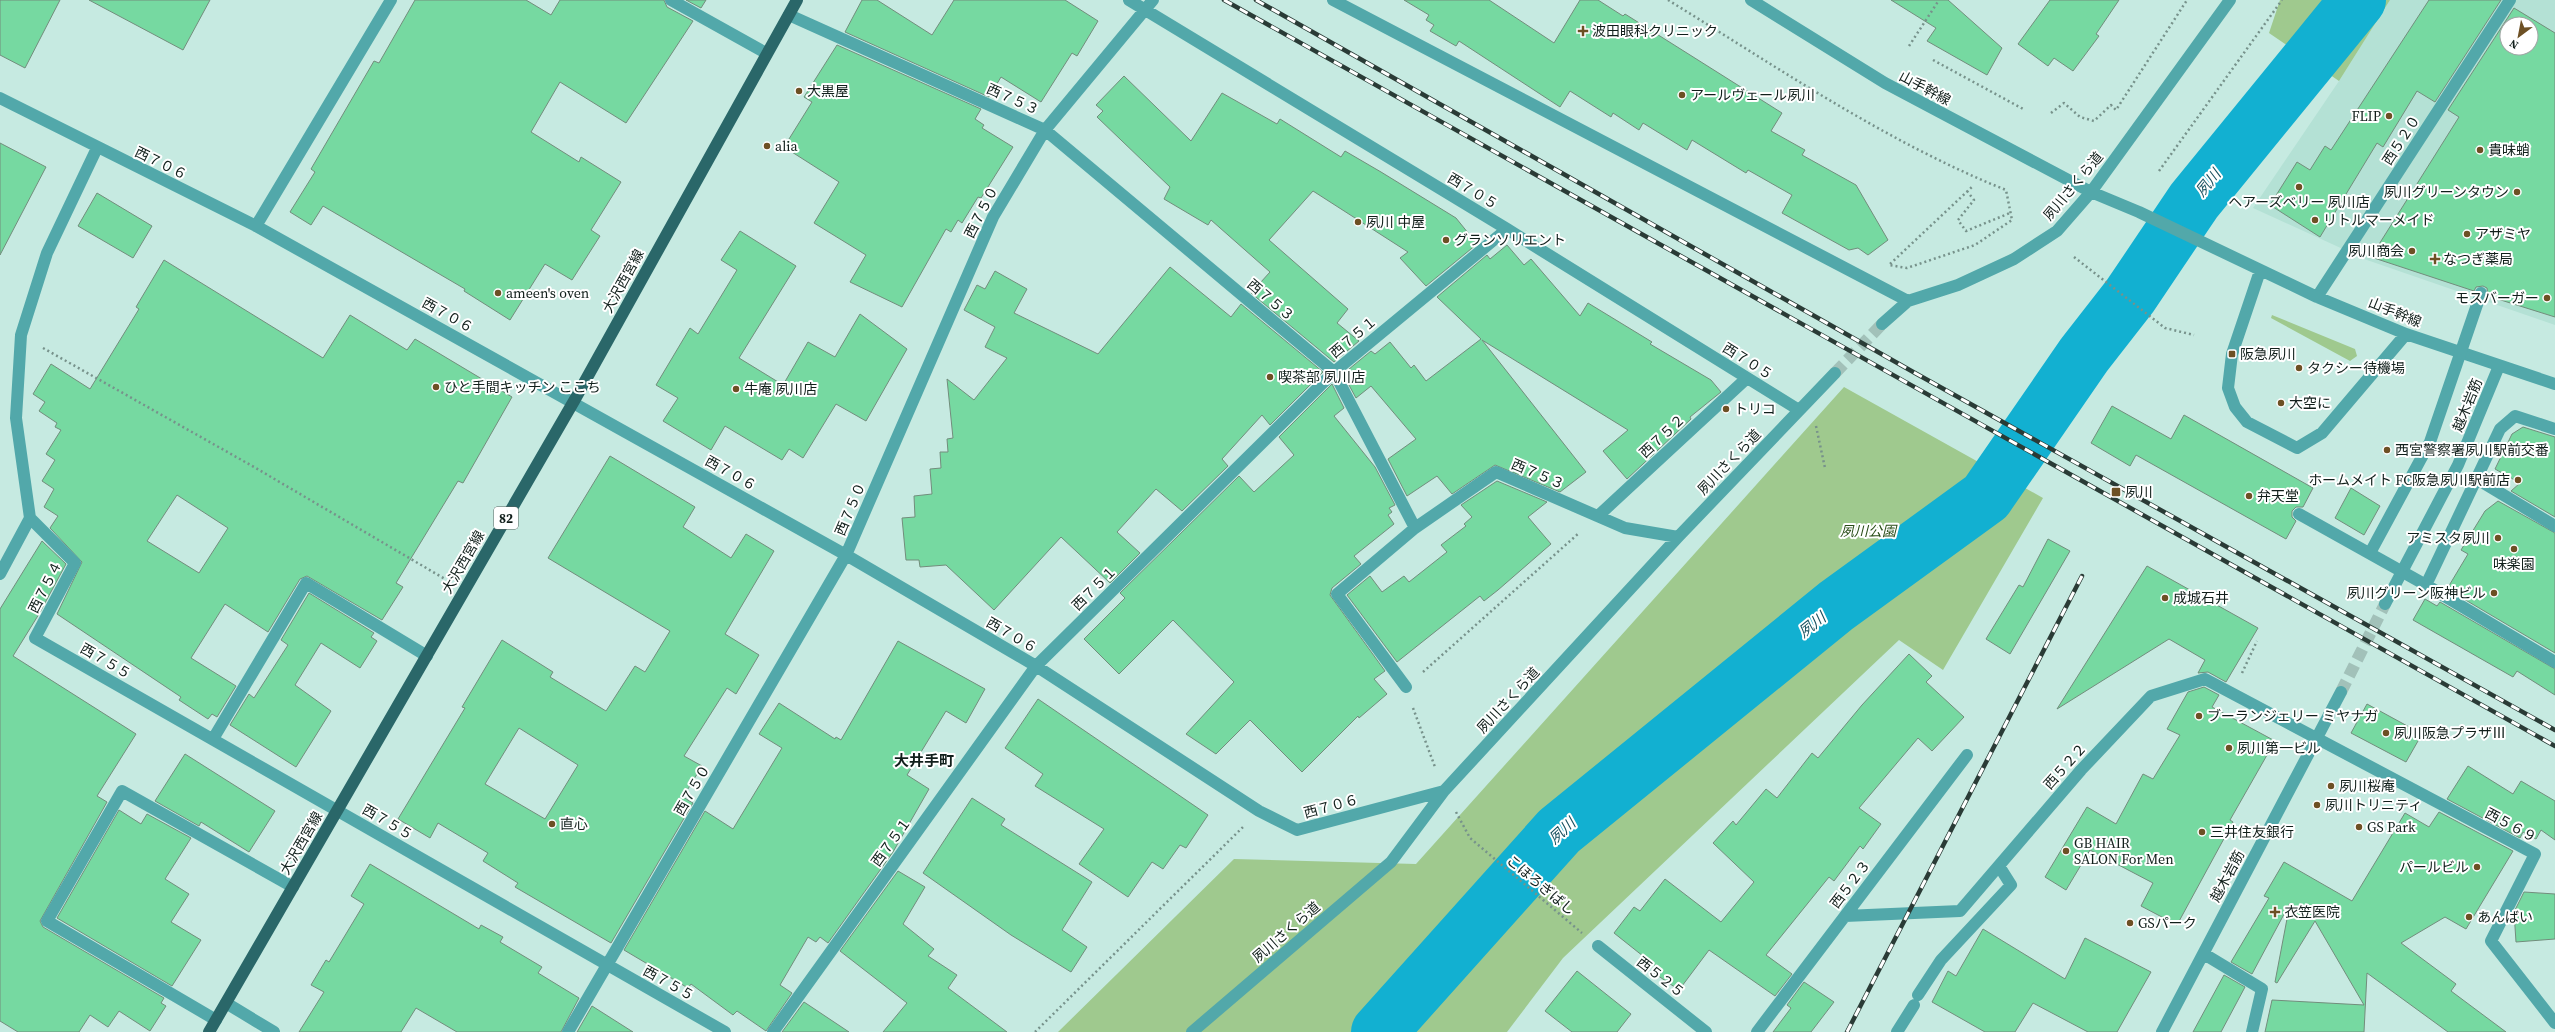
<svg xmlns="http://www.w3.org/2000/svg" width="2555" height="1032" viewBox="0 0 2555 1032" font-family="'Source Serif 4','Noto Sans JP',serif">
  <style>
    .built { fill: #b4e1d5; fill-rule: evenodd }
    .green { fill: #9fc98e }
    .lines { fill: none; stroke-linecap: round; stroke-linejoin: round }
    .river { stroke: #12b0d1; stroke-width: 56 }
    .building { fill: #76d9a1; stroke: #728d7c; fill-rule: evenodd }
    .minor-tunnel { stroke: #a2c1b9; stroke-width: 12; stroke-dasharray: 12 6; stroke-linecap: butt }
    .path { stroke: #77928b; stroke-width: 2.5; stroke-dasharray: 2 3; stroke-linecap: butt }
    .minor { stroke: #52a8aa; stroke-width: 12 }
    .major { stroke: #2a6769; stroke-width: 12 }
    .rail-casing { stroke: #2a3b36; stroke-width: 4.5 }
    .rail { stroke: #fff; stroke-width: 3; stroke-dasharray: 9; stroke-linecap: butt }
    .minor-bridge { stroke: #52a8aa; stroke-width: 12 }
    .poi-dot { fill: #6d5024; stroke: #fff; stroke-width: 1.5 }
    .labels { text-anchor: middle; stroke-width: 4; stroke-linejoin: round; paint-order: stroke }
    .shield { fill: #fff; stroke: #58625f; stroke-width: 1 }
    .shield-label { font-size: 13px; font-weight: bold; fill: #111f1b }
    .poi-label { font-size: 14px; fill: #111f1b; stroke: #fff; text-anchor: start }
    .street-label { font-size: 14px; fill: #111f1b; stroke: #fff }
    .park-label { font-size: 14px; font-style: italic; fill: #284c16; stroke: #fff }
    .water-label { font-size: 15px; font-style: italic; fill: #19515f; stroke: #fff }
    .neighbourhood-label { font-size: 15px; font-weight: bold; fill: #111f1b; stroke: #fff }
  </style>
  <rect width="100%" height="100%" fill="#c6eae1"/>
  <path class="built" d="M2390 0H2555V325L2367 260 2253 208 2339 81ZM2507 24H2531V48H2507Z"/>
  <path class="green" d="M2280 0H2390L2339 81 2269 33Z
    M2272 315 2355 349 2357 356 2350 361 2271 318Z
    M1844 387 2043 498 1943 670 1899 640 1563 958 1507 1032H1058L1234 859 1416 864Z"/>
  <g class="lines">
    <path class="river" d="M1379 1032 1559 831 1836 606 1986 497 2084 355 2130 296 2194 201 2358 0"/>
  </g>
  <path class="building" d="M0 0H60L25 68 0 55Z
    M89 0H210L183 50Z
    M415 0H526L551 15 560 0H664L667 7 693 21 626 123 560 82 531 132 579 162 581 157 621 182 591 230 600 236 572 280 545 264 510 320 464 291 465 289 323 206 311 225 290 212 315 172 311 169 374 61 379 63Z
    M686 0H706L701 8Z
    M862 0H877L932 35 954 0H1065L1098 21 1077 56 1072 53 1041 102 1001 77 989 97 845 32Z
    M1404 0H1489L1554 43 1580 0H1598L1623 16 1625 14 1782 113 1771 131 1805 150 1802 155 1856 185 1888 240 1868 255 1858 248 1849 250 1782 213 1792 195 1748 170 1746 173 1692 140 1687 150 1643 123 1639 130 1613 113 1611 117 1570 91 1560 107 1459 41 1456 46 1430 31 1434 25 1426 20 1429 15Z
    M1891 0H1948L2002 48 1987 75 1927 41 1936 28Z
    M2050 0H2119L2096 34 2099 36 2073 71 2054 58 2048 66 2018 44Z
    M2429 0H2501L2435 102 2417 91 2383 147 2377 143 2320 237 2270 205 2297 162 2310 170 2325 146 2331 150Z
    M2514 8 2555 33V317L2488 296 2487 288 2483 286 2476 287 2474 291 2371 257 2459 117 2448 110ZM2507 24H2531V48H2507Z
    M837 45 981 109 975 119 984 125 982 128 1013 147 981 198 978 197 962 223 958 220 951 232 946 229 902 307 850 282 866 255 814 223 839 182 784 147 812 102 804 97Z
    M1124 76 1191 141 1222 93 1277 124 1280 119 1341 157 1345 151 1381 172 1456 218 1477 244 1426 286 1400 258 1408 252 1313 191 1269 240 1348 309 1337 323 1359 341 1334 362 1251 293 1270 272 1211 220 1208 225 1164 199 1170 187 1097 117 1103 111 1096 105Z
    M0 143 46 167 0 255Z
    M97 193 152 226 133 258 78 226Z
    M740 231 796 266 739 358 783 385 808 342 835 357 860 314 907 349 866 421 836 404 803 458 789 449 782 460 725 426 711 450 663 421 678 398 656 385 690 328 698 334 737 270 721 260Z
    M1507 245 1524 265 1531 259 1580 316 1588 303 1652 342 1650 344 1711 380 1721 392 1690 417 1691 419 1627 479 1603 451 1628 430 1482 340 1586 472 1560 492 1495 465 1452 494 1437 476 1407 496 1388 459 1416 439 1371 386 1356 398 1343 374 1371 351 1375 354 1390 342 1411 368 1414 365 1426 381 1481 339 1437 297 1487 255 1490 259Z
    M164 260 323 358 350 315 407 350 415 339 512 397 463 483 458 481 396 583 403 587 382 620 307 576 300 579 268 632 225 604 191 658 236 686 217 717 212 714 208 719 179 700 181 697 57 614 82 562 50 528 58 516 44 507 54 489 42 481 55 460 46 454 61 430 55 427 57 423 39 411 45 402 33 394 51 364 90 389 139 309 136 307ZM177 495 228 528 199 573 147 541Z
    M1170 267 1231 317 1241 304 1323 372 1270 425 1262 415 1222 459 1228 466 1182 511 1156 489 1117 532 1140 553 1110 583 1061 537 994 610 946 565 920 567 919 560H906L902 518 915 517 914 496 932 494 930 469 941 468 940 452H948L947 439 953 438 947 379 974 400 1007 358 985 347 995 327 964 310 977 285 985 289 995 271 1027 289 1014 313 1098 354Z
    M1332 384 1344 408 1334 416 1375 467 1395 505 1389 508 1392 512 1388 515 1394 524 1354 556 1361 564 1332 588 1330 595 1385 671 1374 679 1387 694 1359 718 1358 716 1302 772 1250 720 1216 754 1186 734 1234 682 1173 620 1119 674 1084 639 1125 598 1120 593 1239 476 1254 492 1294 455 1279 437Z
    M2112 406 2171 439 2184 415 2313 488 2303 507H2296L2292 511V517L2296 521 2286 539 2136 455 2130 466 2091 443Z
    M2523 427 2555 437V517L2511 491 2520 483 2495 469 2512 434Z
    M610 456 695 507 683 527 731 558 746 534 774 551 725 634 759 655 736 694 727 688 684 756 702 766 683 797 693 803 611 943 515 887 518 883 483 861 488 853 438 823 430 838 398 819 465 708 462 707 502 640 553 672 550 677 606 711 635 666 645 672 670 631 548 558ZM519 728 578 765 545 819 485 784Z
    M1497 481 1547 502 1528 517 1551 544 1498 590 1484 601 1480 596 1397 662 1347 595 1370 576 1382 592 1404 576 1409 582 1447 552 1441 545 1466 526 1464 524 1472 517 1461 505Z
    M2351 488 2380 506 2364 535 2335 518Z
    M2498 501 2555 533V653L2447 589 2468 554 2461 550 2485 511Z
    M2048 539 2070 551 2010 654 1986 639 2019 585 2023 587Z
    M42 541 66 564 39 614 13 656 136 734 97 796 107 802 40 921 43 927 164 998 161 1003 166 1006 150 1031 119 1011 108 1027 90 1015 79 1032H18L0 1021V609Z
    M2147 566 2258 628 2226 682 2208 672 2198 673 2205 660 2169 639 2057 709Z
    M309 593 374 633 371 637 377 641 360 668 321 643 295 685 331 711 296 767 230 725 249 694 254 698 288 645 281 640Z
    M2425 599 2437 606 2440 602 2555 669V695L2517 671 2513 677 2413 620Z
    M898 641 985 689 966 723 946 711 907 775 929 789 893 852 828 943 820 937 816 942 808 937 780 985 792 993 766 1031 737 1011 733 1015 691 984 688 988 624 950 705 811 733 829 782 748 759 734 779 703 835 739 836 737 841 740Z
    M1909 654 1932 676 1926 682 1964 717 1932 751 1918 738 1859 808 1881 824 1863 849 1860 846 1834 881 1829 877 1766 955 1792 974 1775 996 1709 950 1679 990 1654 973 1658 968 1614 933 1634 907 1640 911 1665 879 1721 922 1754 882 1713 843 1733 821 1736 825 1766 789 1777 798 1812 753 1818 758 1862 705Z
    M2204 687 2219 695 2212 707 2275 741 2230 820 2233 822 2177 925 2141 906 2153 883 2090 850 2066 890 2045 877 2087 807 2116 824 2143 774 2153 779 2180 735 2167 729 2188 692Z
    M1038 699 1208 815 1186 848 1180 845 1163 869 1152 862 1128 897 1079 864 1104 829 1035 786 1043 774 1005 748Z
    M2367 704 2422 734 2406 762 2351 733Z
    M185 754 275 811 249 852 201 822 199 826 155 801Z
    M2468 766 2513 794 2521 781 2555 801V840L2541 830 2536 839 2523 832 2520 838 2447 799Z
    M972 798 1005 819 1001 825 1092 882 1062 930 1087 947 1071 972 1011 935 923 873Z
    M119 810 141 824 147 814 191 838 165 879 189 894 171 922 201 940 172 986 57 918Z
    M2439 812 2513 851 2466 929 2445 917 2401 943 2456 984 2451 991 2506 1032H2448L2367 973 2364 1032H2265L2272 1000 2364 1005 2315 921 2277 983 2275 982 2290 903 2252 974 2231 962 2269 898 2264 896 2284 862 2352 901 2405 813 2429 827Z
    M370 864 479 929 481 925 503 937 500 942 542 967 538 973 579 998 561 1032H457L416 1008 401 1032H299L324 992 311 985 326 960 329 962 364 904 351 896Z
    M898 871 925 887 903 924 934 949 928 956 957 975 948 988 1007 1032H883L907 1003 840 951Z
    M2524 892 2555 894V939L2516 942 2514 912Z
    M1983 929 2065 979 2085 938 2151 972 2117 1032H2088L2033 1003 2015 1032H1985L1932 1002 1948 971 1956 976Z
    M1577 971 1631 1014 1617 1032H1572L1545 1011Z
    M2224 975 2245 987 2221 1032H2193Z
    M1804 982 1834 1002 1811 1032H1773L1791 1008 1787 1005Z
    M804 1002 849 1032H782Z
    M592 1006 633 1032H577Z"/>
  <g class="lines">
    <path class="minor-tunnel" d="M1835 373 1882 324
      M2341 692 2385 604"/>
    <path class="path" d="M1668 0C1777 67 1886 142 2006 190L2012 220 1975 245 1907 268 1889 265 1973 186
      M1909 46 1939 0
      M1933 60 2025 110
      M2051 113 2064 103 2080 117 2094 121 2111 105 2116 110 2187 0
      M2159 171 2282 0
      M1967 191 1974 200 1958 220 1966 231 2010 213
      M2074 257 2165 328 2194 335
      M43 348 254 467 445 579
      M1816 426 1825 468
      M1423 672 1579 533
      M2242 673 2257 641
      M1413 708 1435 767
      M1456 812 1470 838 1582 933
      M1035 1032 1243 827"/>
    <path class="minor" d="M671 0 766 53
      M1129 0 1507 229 1799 410
      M1333 0 1908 301
      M1751 0 1885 83 2091 192 2139 212 2317 297 2406 334 2555 384
      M789 15 1045 130 1334 372 1415 528 1496 472 1625 528 1678 537
      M0 98 256 226 846 555 1036 666 1259 811 1297 830 1444 791
      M256 226 391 0
      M2260 271 2232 354 2228 388 2235 407 2247 422 2297 448 2322 433 2406 334
      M2317 297 2510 0
      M1882 324 1908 301 1958 285 2014 259 2057 231 2091 192 2230 0
      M2555 429 2515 416 2500 429 2426 585 2555 662
      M2477 479 2555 526
      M1598 516 1747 378
      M30 518 75 563 35 638 725 1032
      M0 574 30 518 16 418 21 335 47 253 97 148
      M2385 604 2458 465 2499 366
      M1406 687 1337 594 1415 528
      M213 739 306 583 427 656
      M1845 916 1960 911 2081 770 2151 696 2205 679 2535 854 2491 941 2555 1023
      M1598 946 1706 1032
      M2204 954 2262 989 2252 1032
      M1918 995 1941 960 2011 885 1999 866
      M226 1003 274 1032
      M216 1020 47 921 122 791 293 887
      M568 1032 846 555 993 217 1045 130 1153 0
      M773 1032 1036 666 1334 372 1507 229
      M1192 1032 1391 862 1444 791 1678 537 1835 373
      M1757 1032 1967 755
      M1897 1032 1914 1005
      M2162 1032 2341 692"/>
    <path class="major" d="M209 1032 574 401 797 0"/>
    <g class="rail-casing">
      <path id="rail" d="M1224 0 2555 746
        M1256 0 1915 373 2555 730
        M1847 1032 2082 576"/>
    </g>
    <use href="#rail" class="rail"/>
    <path class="minor-bridge" d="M2299 514 2426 585
      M2370 553 2430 442 2481 293"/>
  </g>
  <g class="poi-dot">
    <path d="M1581 25h4v4h4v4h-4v4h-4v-4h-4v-4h4z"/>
    <circle cx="799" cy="91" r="4"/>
    <circle cx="1682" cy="95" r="4"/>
    <circle cx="2389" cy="116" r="4"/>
    <circle cx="767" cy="146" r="4"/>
    <circle cx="2480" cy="150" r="4"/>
    <circle cx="2299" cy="187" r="4"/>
    <circle cx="2517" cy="192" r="4"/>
    <circle cx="2315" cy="220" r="4"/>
    <circle cx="1358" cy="222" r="4"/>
    <circle cx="2467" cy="234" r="4"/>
    <circle cx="1446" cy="240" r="4"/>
    <circle cx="2412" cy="251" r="4"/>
    <path d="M2433 253h4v4h4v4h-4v4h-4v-4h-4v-4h4z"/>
    <circle cx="498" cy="293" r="4"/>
    <circle cx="2547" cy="298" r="4"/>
    <rect x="2228" y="350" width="8" height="8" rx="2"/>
    <circle cx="2299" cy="368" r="4"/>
    <circle cx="1270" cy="377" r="4"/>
    <circle cx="436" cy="387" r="4"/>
    <circle cx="736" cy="389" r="4"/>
    <circle cx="2281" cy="403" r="4"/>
    <circle cx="1726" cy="409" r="4"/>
    <circle cx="2387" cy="450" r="4"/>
    <circle cx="2518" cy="480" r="4"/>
    <rect x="2111" y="487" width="10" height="10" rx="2"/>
    <circle cx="2249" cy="496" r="4"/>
    <circle cx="2498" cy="538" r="4"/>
    <circle cx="2514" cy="549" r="4"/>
    <circle cx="2494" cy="593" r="4"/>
    <circle cx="2165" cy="598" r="4"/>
    <circle cx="2199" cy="716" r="4"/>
    <circle cx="2386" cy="733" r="4"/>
    <circle cx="2229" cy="748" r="4"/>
    <circle cx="2331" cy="786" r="4"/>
    <circle cx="2317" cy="805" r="4"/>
    <circle cx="552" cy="824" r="4"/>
    <circle cx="2359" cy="827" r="4"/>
    <circle cx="2202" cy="832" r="4"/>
    <circle cx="2066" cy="851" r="4"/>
    <circle cx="2477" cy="867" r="4"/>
    <path d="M2273 906h4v4h4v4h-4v4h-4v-4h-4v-4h4z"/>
    <circle cx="2469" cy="917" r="4"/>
    <circle cx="2130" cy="923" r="4"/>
  </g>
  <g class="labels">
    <rect class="shield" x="494" y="507" width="24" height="22" rx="3"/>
    <g class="shield-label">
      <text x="506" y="523">82</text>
    </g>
    <g class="poi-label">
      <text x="1592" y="36">波田眼科クリニック</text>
      <text x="807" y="96">大黒屋</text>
      <text x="1690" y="100">アールヴェール夙川</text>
      <text x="2381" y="121" text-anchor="end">FLIP</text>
      <text x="775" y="151">alia</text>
      <text x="2488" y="155">貴味蛸</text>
      <text x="2509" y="197" text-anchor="end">夙川グリーンタウン</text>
      <text x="2299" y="207" text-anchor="middle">ヘアーズベリー 夙川店</text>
      <text x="2323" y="225">リトルマーメイド</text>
      <text x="1366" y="227">夙川 中屋</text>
      <text x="2475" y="239">アザミヤ</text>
      <text x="1454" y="245">グランソリエント</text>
      <text x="2404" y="256" text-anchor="end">夙川商会</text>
      <text x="2443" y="264">なつぎ薬局</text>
      <text x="506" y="298">ameen's oven</text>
      <text x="2539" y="303" text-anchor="end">モスバーガー</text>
      <text x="2240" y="359">阪急夙川</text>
      <text x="2307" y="373">タクシー待機場</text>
      <text x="1278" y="382">喫茶部 夙川店</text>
      <text x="444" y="392">ひと手間キッチン ここち</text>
      <text x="744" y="394">牛庵 夙川店</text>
      <text x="2289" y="408">大空に</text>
      <text x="1734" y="414">トリコ</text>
      <text x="2395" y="455">西宮警察署夙川駅前交番</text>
      <text x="2510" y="485" text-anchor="end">ホームメイト FC阪急夙川駅前店</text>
      <text x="2125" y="497">夙川</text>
      <text x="2257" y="501">弁天堂</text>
      <text x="2490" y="543" text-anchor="end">アミスタ夙川</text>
      <text x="2514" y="569" text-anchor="middle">味楽園</text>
      <text x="2486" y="598" text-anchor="end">夙川グリーン阪神ビル</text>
      <text x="2173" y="603">成城石井</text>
      <text x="2207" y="721">ブーランジェリー ミヤナガ</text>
      <text x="2394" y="738">夙川阪急プラザⅢ</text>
      <text x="2237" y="753">夙川第一ビル</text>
      <text x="2339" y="791">夙川桜庵</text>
      <text x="2325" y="810">夙川トリニティ</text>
      <text x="560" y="829">直心</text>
      <text x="2367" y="832">GS Park</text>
      <text x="2210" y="837">三井住友銀行</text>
      <text x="2074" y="848">GB HAIR<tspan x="2074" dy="16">SALON For Men</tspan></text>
      <text x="2469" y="872" text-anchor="end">パールビル</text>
      <text x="2284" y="917">衣笠医院</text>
      <text x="2477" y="922">あんばい</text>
      <text x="2138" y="928">GSパーク</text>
    </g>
    <g class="street-label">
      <text transform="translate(1925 88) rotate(28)" y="5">山手幹線</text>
      <text transform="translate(1013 99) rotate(24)" y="5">西７５３</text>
      <text transform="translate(2401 140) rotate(-57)" y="5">西５２０</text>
      <text transform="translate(161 163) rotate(26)" y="5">西７０６</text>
      <text transform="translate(2073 186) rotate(-50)" y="5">夙川さくら道</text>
      <text transform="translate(1473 191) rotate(31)" y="5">西７０５</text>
      <text transform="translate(981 212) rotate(-63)" y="5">西７５０</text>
      <text transform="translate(623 281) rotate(-61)" y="5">大沢西宮線</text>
      <text transform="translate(1271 300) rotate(40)" y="5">西７５３</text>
      <text transform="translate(2395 312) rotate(22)" y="5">山手幹線</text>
      <text transform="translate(448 315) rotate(29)" y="5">西７０６</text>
      <text transform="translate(1353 337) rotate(-40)" y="5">西７５１</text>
      <text transform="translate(1748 361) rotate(32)" y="5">西７０５</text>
      <text transform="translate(2467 405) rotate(-68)" y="5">越木岩筋</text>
      <text transform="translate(1662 436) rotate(-43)" y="5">西７５２</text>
      <text transform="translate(1729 462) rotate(-46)" y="5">夙川さくら道</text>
      <text transform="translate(731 473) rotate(29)" y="5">西７０６</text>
      <text transform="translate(1538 474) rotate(23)" y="5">西７５３</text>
      <text transform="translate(850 509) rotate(-67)" y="5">西７５０</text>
      <text transform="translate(463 562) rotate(-60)" y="5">大沢西宮線</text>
      <text transform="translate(45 587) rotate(-63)" y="5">西７５４</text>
      <text transform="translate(1094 588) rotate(-45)" y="5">西７５１</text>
      <text transform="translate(1012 635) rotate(30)" y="5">西７０６</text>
      <text transform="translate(106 661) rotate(30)" y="5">西７５５</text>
      <text transform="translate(1508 700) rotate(-47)" y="5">夙川さくら道</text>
      <text transform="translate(2065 766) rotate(-48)" y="5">西５２２</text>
      <text transform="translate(692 790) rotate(-60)" y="5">西７５０</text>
      <text transform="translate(1331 806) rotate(-15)" y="5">西７０６</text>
      <text transform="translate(388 822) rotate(30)" y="5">西７５５</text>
      <text transform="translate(2511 825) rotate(28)" y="5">西５６９</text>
      <text transform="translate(891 842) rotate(-54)" y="5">西７５１</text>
      <text transform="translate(301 843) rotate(-60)" y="5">大沢西宮線</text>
      <text transform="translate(2227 876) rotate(-62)" y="5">越木岩筋</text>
      <text transform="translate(1850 884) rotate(-53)" y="5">西５２３</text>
      <text transform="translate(1541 885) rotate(40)" y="5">こほろぎばし</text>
      <text transform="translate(1286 932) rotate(-41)" y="5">夙川さくら道</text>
      <text transform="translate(1661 977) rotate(38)" y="5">西５２５</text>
      <text transform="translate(669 983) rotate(29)" y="5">西７５５</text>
    </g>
    <g class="park-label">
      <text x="1868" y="536">夙川公園</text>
    </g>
    <g class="water-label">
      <text transform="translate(2208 183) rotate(-51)" y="5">夙川</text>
      <text transform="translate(1812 625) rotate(-39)" y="5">夙川</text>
      <text transform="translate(1562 831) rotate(-43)" y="5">夙川</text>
    </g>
    <g class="neighbourhood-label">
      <text x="924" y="766">大井手町</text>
    </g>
  </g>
  <g transform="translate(2519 36) rotate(212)"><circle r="19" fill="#ffffff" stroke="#a0a5a4"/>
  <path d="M0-3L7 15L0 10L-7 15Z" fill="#6d5024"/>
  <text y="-6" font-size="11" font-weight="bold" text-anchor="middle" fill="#111f1b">N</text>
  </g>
</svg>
